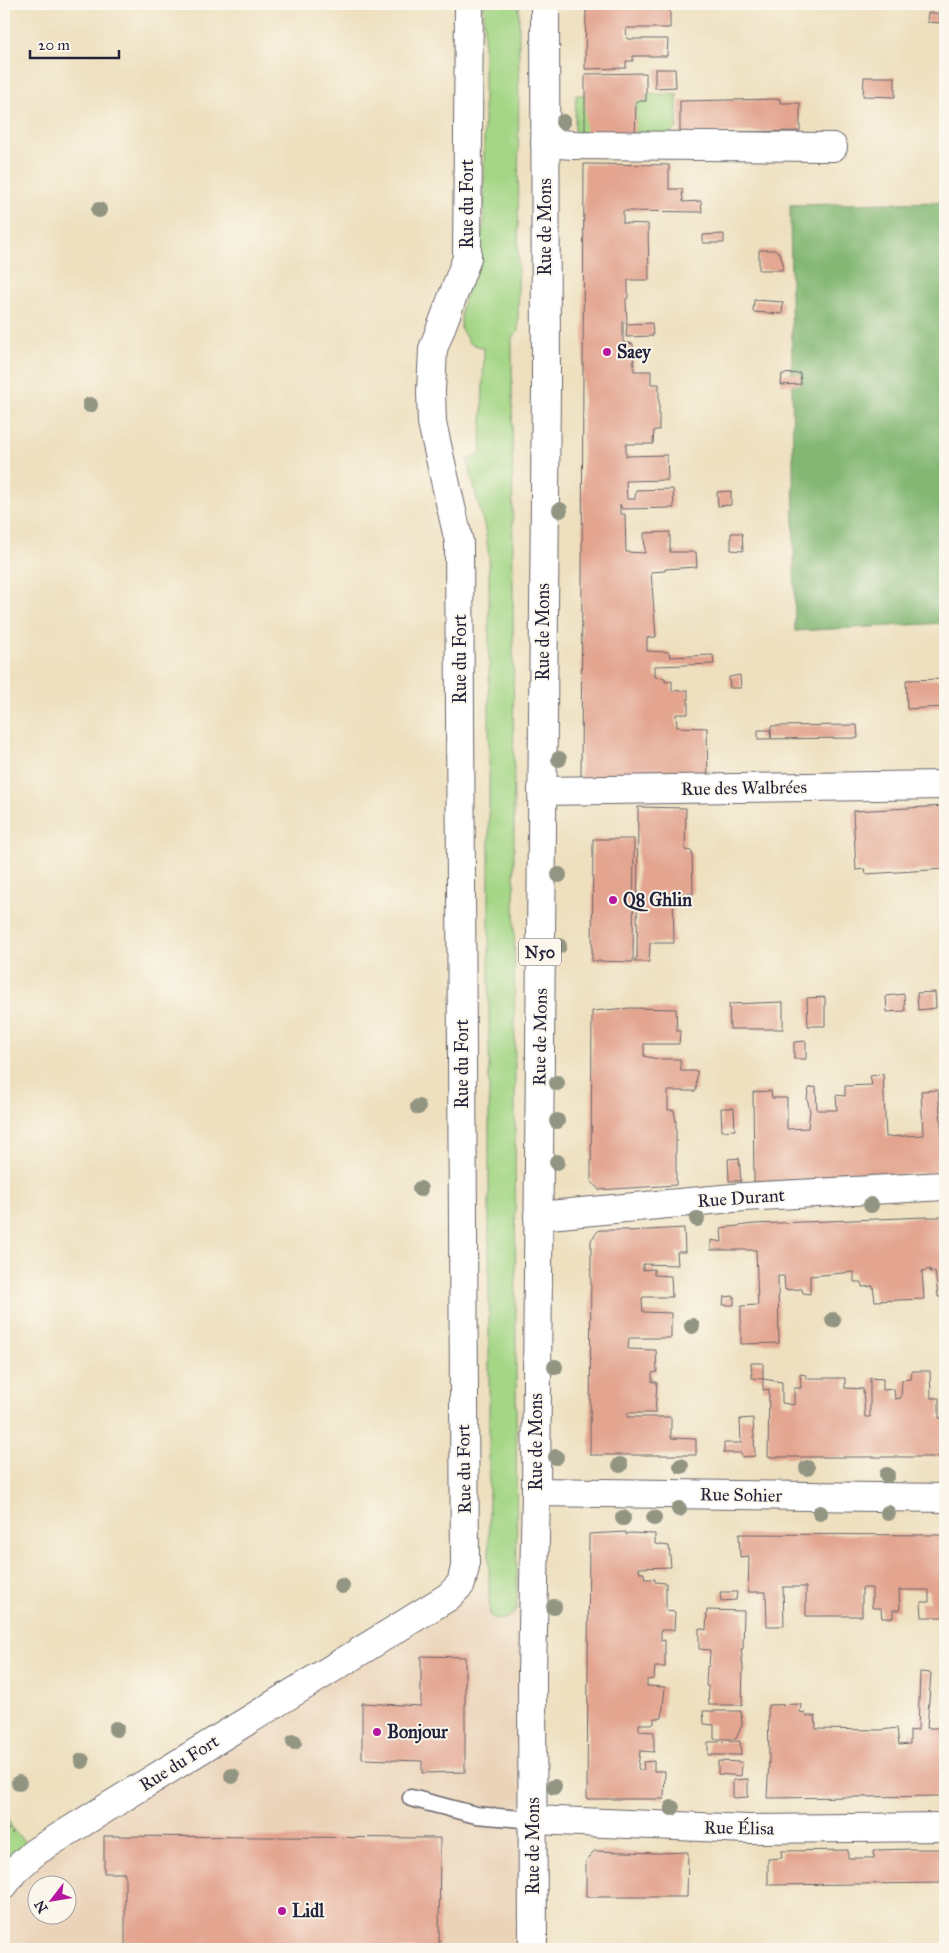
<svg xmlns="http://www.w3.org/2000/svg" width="949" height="1953" viewBox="0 0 949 1953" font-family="'IM FELL Great Primer',serif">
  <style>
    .built { fill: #ead3b8; fill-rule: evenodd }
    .green { fill: #a4d686; stroke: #637c60 }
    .forest { fill: #83b773; stroke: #526c57 }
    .building { fill: #e3a590 }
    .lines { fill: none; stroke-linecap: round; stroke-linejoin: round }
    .service-casing { stroke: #696469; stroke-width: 19 }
    .minor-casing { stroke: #696469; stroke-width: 30 }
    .primary-casing { stroke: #696469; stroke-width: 30 }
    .path { stroke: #696469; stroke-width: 3; stroke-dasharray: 1 4; stroke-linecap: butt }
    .service { stroke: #fff; stroke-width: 16 }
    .minor { stroke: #fff; stroke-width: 28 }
    .primary { stroke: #fff; stroke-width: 28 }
    .tree { fill: #939583 }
    .poi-dot { fill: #b5179e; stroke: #fbf7ec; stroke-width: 2 }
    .labels { text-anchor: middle; stroke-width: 4; stroke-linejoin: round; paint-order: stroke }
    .shield { fill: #fbf7ec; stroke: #636270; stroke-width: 1 }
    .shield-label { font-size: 16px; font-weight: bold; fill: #22223b }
    .street-label { font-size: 18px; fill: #22223b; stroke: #fbf7ec }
    .poi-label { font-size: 18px; font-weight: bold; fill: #22223b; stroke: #fbf7ec; text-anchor: start }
  </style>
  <rect width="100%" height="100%" fill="#fbf7ec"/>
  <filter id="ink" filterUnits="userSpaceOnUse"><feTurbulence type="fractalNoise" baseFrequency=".02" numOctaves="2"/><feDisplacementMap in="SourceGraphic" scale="10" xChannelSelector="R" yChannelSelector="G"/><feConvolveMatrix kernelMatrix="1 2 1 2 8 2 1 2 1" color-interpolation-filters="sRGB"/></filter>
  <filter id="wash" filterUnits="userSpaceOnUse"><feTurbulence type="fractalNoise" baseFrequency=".0096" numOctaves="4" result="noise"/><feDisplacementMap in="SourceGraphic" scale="20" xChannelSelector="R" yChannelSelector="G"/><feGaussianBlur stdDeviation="1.12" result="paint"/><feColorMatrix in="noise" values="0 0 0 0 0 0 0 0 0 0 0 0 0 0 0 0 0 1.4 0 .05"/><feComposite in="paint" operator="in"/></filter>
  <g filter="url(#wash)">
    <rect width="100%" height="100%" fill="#eee0bf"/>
    <path class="built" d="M461 1584 489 1591 490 1616 509 1618 517 1610V1600L532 1673 533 1949H4V1885ZM38 1886H68V1916H38Z"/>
    <path class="green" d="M484 4H519L518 332 512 337 517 1610C507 1619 503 1622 490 1616L489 1591V556L485 529 467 460 481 453 484 348 469 343 461 329V311L484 224Z
      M677 94V128L655 145H574L576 95Z
      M4 1810 13 1830 35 1852 4 1885Z"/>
    <path class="forest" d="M945 202V623L795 631 790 205Z"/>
    <g id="blocks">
      <path class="building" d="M586 4H670V28H626L627 39H668L667 56H633V61H626V68L585 69Z
        M928 13H940V23L927 22Z
        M655 69H675L676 87 655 88Z
        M646 73V101H636L635 143 585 142V74Z
        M864 77H895V97L863 96Z
        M780 99V103H800V131L680 133V101Z
        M584 164 669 165V189H682L683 202 701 201 702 212 623 211V223L648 224 649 280H628V298L626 299 627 324 652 323 653 336 626 337 627 324 623 321V342L633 344 634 371H651V384H659V430H654L653 444H626V456L667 455 668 480 626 481 627 499H635L636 490 673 489 674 508 622 509 620 504V514H625L626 552 645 553 644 533 670 532V552H696L697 567 665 569V571L651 572 656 637 647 638V651L669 652 670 657 713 655 714 664 655 666V677L665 678V682L672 681V691L688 690V714H676L677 727 707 728 708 781 581 785Z
        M724 234V243H703V235Z
        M759 250H774L779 252 783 263 782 270H759Z
        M754 300 783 302 782 314 753 312Z
        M800 373 801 384 781 385 782 374Z
        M731 491V505L718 506 717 492Z
        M731 533H742L743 551 731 550Z
        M740 675 741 688H730L729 677Z
        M943 679 944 707 907 709 906 680Z
        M857 725 858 738 758 739V730H770L771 738V726Z
        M945 806V869L866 874 865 869 856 870 853 811Z
        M638 807 686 808 685 850 692 851 693 894 673 893 674 943H650L649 962H635V959L637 958Z
        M593 839H634L633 962 592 961Z
        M935 992 936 1008 918 1010 917 993Z
        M904 994 905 1011 887 1012 886 996Z
        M825 997V1026H808L807 998Z
        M783 1002V1029H730L729 1004Z
        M630 1008 676 1009 677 1031H680L679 1044H644V1056L657 1059H680L681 1071H697L696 1091H668V1110H674L676 1122V1185L599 1190 591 1181 592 1011Z
        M806 1041V1059H794V1042Z
        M883 1074 886 1137 923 1135 921 1091 938 1090 942 1134H945V1172L754 1182 753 1092 771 1091 772 1098H787V1129L808 1128 810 1111 807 1098 809 1088 816 1087 817 1110H837L836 1095 845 1096V1086L872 1085 870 1076Z
        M721 1108H734L735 1130 722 1131Z
        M739 1158 741 1181H729L728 1159Z
        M926 1217H945V1303H941V1297H938L935 1272H930L931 1269 922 1271 924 1299 875 1301 873 1286 862 1287 861 1282H854V1272L810 1276V1294L803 1293 802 1289 785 1290 784 1276H778L779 1343 741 1344V1306L758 1305 756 1250H711V1240L722 1242 721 1228 754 1224Z
        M684 1228 685 1252H677L678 1265 643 1264V1270L654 1269V1275L671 1276 672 1297H643L642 1300 643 1312 671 1313V1338H629L628 1349 656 1350 657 1372 652 1373V1382H657L655 1413H627V1417H671V1438L696 1439V1455H590L591 1240 599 1230H629V1231Z
        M734 1296V1305H723L724 1297Z
        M751 1363H763V1379L752 1378Z
        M912 1371H930L931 1398H939V1418H945V1457H768L769 1389 763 1390V1379L782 1382V1403L794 1405V1388H801L800 1374 806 1375V1378H845V1388L863 1389 865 1417H870V1378L883 1379V1390L894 1389 895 1399 901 1398 902 1380 911 1379Z
        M753 1418 755 1456 742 1457 741 1453H724V1443H741L740 1419Z
        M626 1532V1535L629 1533 655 1534V1544L669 1546 671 1567 639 1568 640 1573H644L645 1579H655V1582L666 1583V1611L675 1612 674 1630H661V1641L665 1640V1667H655L654 1679 647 1680V1686L665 1687 662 1718H654V1724H639V1731L654 1732V1752L640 1751 638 1767 639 1770H644L643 1762 654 1761V1771H665L664 1799H587L589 1534Z
        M739 1534 945 1535V1617H922L921 1602H929V1590H899L900 1610H893V1618H882L881 1608H872V1588H862V1616H806V1587H783L784 1626H767L766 1592H748L749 1556 740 1557Z
        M720 1592H737L736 1600 721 1601Z
        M707 1610 744 1611 743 1649H741L743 1667 742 1705H709L708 1686H706L707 1666H709L710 1650 699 1649V1628L706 1630Z
        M421 1656 465 1657V1772L422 1773V1761L362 1759V1703L421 1706Z
        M920 1672 931 1673 927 1728H945V1796L767 1798 769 1760 768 1705 801 1704 800 1712 805 1713 806 1716H815L816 1729 881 1730 897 1728 899 1745 910 1744V1731L918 1730Z
        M703 1711H741L742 1725 736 1739H714V1725L704 1724Z
        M740 1741 741 1755H708V1742Z
        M718 1761 742 1762 741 1776 718 1774Z
        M748 1779V1797L733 1798V1780Z
        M104 1836 440 1838 439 1949H125V1873H104Z
        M912 1849H940V1857H945V1883L768 1885V1859L782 1858 781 1851 848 1850V1858H874V1850Z
        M594 1851 657 1853 688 1852 687 1897H586V1861Z"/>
    </g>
  </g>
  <g filter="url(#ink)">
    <use href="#blocks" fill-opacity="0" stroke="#696469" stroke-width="1"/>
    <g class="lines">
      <g class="service-casing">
        <path id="service" d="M411 1798 476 1815 533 1820"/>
      </g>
      <g class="minor-casing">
        <path id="minor" d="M545 143 574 145 833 147
          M542 791 945 785
          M538 1216 744 1197 945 1186
          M536 1492 945 1498
          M533 1820 748 1829 945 1827
          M4 1885 14 1871 35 1852 448 1597 461 1584 465 1567 459 542 432 423 431 391 433 349 467 258 469 4"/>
      </g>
      <g class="primary-casing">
        <path id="primary" d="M533 1949 532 1673 536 1492 546 385 545 4"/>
      </g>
      <path class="path" d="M4 1826 14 1834"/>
      <use href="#service" class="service"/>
      <use href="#minor" class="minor"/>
      <use href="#primary" class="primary"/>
    </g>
    <g class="tree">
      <circle cx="563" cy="122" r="8"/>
      <circle cx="99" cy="210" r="8"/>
      <circle cx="90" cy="405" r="8"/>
      <circle cx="560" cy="510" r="8"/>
      <circle cx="559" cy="759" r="8"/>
      <circle cx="559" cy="875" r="8"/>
      <circle cx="559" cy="946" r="8"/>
      <circle cx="557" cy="1083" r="8"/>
      <circle cx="418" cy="1107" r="8"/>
      <circle cx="557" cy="1121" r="8"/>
      <circle cx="557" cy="1162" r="8"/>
      <circle cx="420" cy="1189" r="8"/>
      <circle cx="871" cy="1205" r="8"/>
      <circle cx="697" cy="1219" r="8"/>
      <circle cx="833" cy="1320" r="8"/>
      <circle cx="692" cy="1326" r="8"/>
      <circle cx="555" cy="1367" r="8"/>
      <circle cx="556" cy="1457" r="8"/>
      <circle cx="620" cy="1465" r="8"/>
      <circle cx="681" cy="1466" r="8"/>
      <circle cx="807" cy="1468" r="8"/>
      <circle cx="887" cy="1475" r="8"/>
      <circle cx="679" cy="1509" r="8"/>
      <circle cx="820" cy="1513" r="8"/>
      <circle cx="888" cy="1513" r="8"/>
      <circle cx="623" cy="1518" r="8"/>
      <circle cx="654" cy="1518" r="8"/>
      <circle cx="342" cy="1586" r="8"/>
      <circle cx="554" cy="1607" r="8"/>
      <circle cx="116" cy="1729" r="8"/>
      <circle cx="294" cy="1742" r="8"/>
      <circle cx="82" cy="1761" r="8"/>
      <circle cx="232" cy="1776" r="8"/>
      <circle cx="19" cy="1783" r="8"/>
      <circle cx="554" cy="1787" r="8"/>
      <circle cx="672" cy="1808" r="8"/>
    </g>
  </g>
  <g class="poi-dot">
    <circle cx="607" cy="352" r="5"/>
    <circle cx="613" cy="900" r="5"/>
    <circle cx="377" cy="1732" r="5"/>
    <circle cx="282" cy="1911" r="5"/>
  </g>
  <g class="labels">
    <rect class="shield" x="519" y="938.5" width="42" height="27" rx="4"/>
    <g class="shield-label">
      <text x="540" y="958">N50</text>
    </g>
    <g class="street-label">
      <text transform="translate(467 204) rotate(-90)" y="6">Rue du Fort</text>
      <text transform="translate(545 227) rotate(-90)" y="6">Rue de Mons</text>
      <text transform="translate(543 632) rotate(-90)" y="6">Rue de Mons</text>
      <text transform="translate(460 659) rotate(-90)" y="6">Rue du Fort</text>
      <text transform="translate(744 788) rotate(-1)" y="6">Rue des Walbrées</text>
      <text transform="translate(540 1037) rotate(-89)" y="6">Rue de Mons</text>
      <text transform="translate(462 1064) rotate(-90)" y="6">Rue du Fort</text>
      <text transform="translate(741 1198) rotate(-4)" y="6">Rue Durant</text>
      <text transform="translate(536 1442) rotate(-90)" y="6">Rue de Mons</text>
      <text transform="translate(464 1469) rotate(-91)" y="6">Rue du Fort</text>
      <text transform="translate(741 1495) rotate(1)" y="6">Rue Sohier</text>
      <text transform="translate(179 1763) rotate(-32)" y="6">Rue du Fort</text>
      <text transform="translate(739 1828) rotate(1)" y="6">Rue Élisa</text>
      <text transform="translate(533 1846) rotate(-90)" y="6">Rue de Mons</text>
    </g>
    <g class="poi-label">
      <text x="617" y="358">Saey</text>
      <text x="623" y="906">Q8 Ghlin</text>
      <text x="387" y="1738">Bonjour</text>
      <text x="292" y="1917">Lidl</text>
    </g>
  </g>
  <rect width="949" height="1953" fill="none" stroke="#fbf7ec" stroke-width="20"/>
  <g transform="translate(52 1900) rotate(239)"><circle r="24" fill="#fbf7ec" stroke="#a4a2a5"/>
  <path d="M0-4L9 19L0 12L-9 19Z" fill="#b5179e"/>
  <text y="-8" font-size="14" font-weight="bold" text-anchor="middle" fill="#22223b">N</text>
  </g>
  <path d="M30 50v8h89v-8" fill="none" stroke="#22223b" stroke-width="2.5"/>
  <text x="38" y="50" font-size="15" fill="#22223b" stroke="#fbf7ec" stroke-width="4" paint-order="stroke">20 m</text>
</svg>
